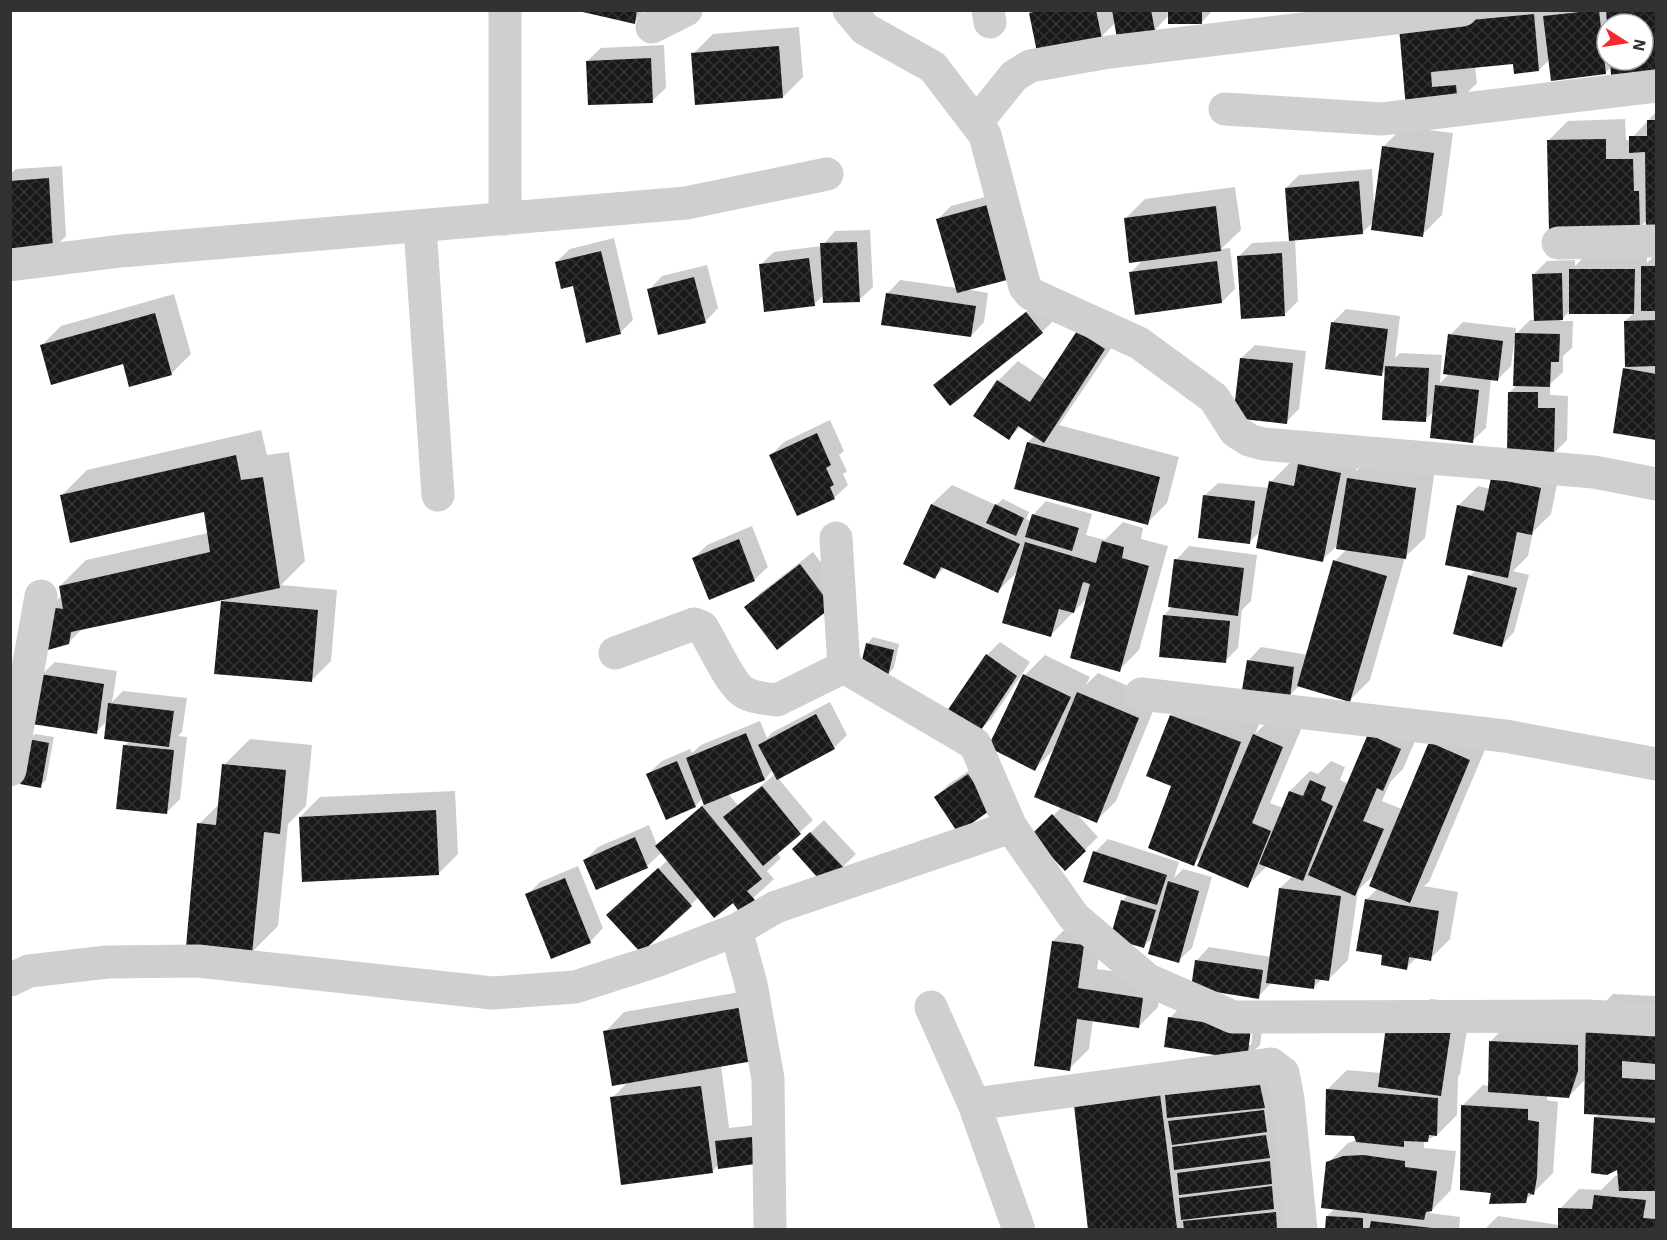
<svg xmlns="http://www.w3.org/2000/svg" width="1667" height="1240" viewBox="0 0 1667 1240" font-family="'IBM Plex Sans',sans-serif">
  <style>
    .shadow { fill: #0003; fill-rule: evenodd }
    .building { fill: url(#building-cross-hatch) }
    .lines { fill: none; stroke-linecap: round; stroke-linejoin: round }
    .minor { stroke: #cfcfcf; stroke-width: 33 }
  </style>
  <defs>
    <pattern id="building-cross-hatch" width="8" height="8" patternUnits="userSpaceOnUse" patternTransform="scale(1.5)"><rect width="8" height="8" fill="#191919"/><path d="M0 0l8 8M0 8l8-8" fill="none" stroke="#323232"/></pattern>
  </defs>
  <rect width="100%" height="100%" fill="#fff"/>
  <path class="shadow" d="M577 10H646L634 22Z
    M1033 10H1167L1168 16 1155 30 1116 22 1101 37 1031 13Z
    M1170 10H1213L1202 22Z
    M1417 10H1656V70L1612 73V66L1605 73 1550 59 1539 70 1515 62 1475 66 1477 83 1457 103 1407 107ZM1607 24H1643V60H1607Z
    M799 27 803 77 783 97 693 54 713 34Z
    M664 45 666 88 652 101 587 61 601 48Z
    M1656 112V228L1647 220 1639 228 1548 141 1568 121 1625 119 1626 140H1630Z
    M1403 127 1453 133 1442 215 1422 235 1374 221 1362 233 1295 239 1298 301 1285 314 1239 256 1252 243 1291 241 1286 188 1299 175 1372 169 1374 204 1383 147Z
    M62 166 66 236 53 249 10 252V174L16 169Z
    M1235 187 1241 230 1221 249 1230 248 1235 289 1222 302 1131 272 1144 259 1125 219 1145 199Z
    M1000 193 965 289 988 293 984 322 971 336 887 294 900 280 957 288 938 219 951 206Z
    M870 230 873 287 859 300 824 295 814 304 760 265 774 252 822 246 835 231Z
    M614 238 633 320 620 333 556 262 570 249Z
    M1656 254V439L1614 432 1626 367 1625 321 1634 313 1571 310 1560 321H1573L1572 348 1563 356V372L1550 384V395L1568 396 1567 440 1554 453 1510 392 1518 384 1516 343H1514L1511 366 1498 379H1491L1486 428 1472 441 1434 411 1425 420 1387 369 1381 374 1333 322 1346 309 1400 316 1395 358 1400 353 1442 355 1440 383 1449 374 1450 335 1463 322 1516 328 1515 335 1530 320H1535L1534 274 1547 261 1575 260V266L1584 257H1647V263Z
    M707 265 718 308 705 322 649 290 662 276Z
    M174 294 191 354 171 374 41 346 61 326Z
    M1040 300 1055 319 1042 332 935 385Z
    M1124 329 1059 425 1179 457 1167 503 1147 523 1028 442 1035 435 1021 426 1009 438 975 416 998 381 1018 361 1046 380 1078 331Z
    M1255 345 1306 351 1299 409 1286 422 1241 358Z
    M830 420 844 451 839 455 847 471 843 474 848 485 834 498 771 455 784 442Z
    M261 430 267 455 289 452 305 561 281 585 337 590 331 661 311 681 222 602 226 598 83 628 68 643 50 607 62 595 60 586 86 560 208 533 205 511 61 496 87 470Z
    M1320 445 1360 453 1356 471 1369 459 1435 469 1425 538 1405 557 1370 680 1350 700 1300 685 1289 696 1248 661 1261 647 1308 655 1335 561 1347 549 1339 544 1322 560 1261 531 1249 542 1204 496 1218 483 1270 488 1271 482 1291 462 1301 464Z
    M1560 469 1551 514 1533 532 1528 556 1513 571 1529 575 1514 632 1501 646 1470 576 1476 570 1458 506 1478 486 1490 489 1492 479Z
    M952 485 996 505 1003 499 1029 512 1026 519 1031 521 1033 515 1046 501 1092 514 1086 535 1105 540 1123 522 1143 528 1141 539 1168 546 1139 650 1119 670 1088 597 1051 635 1019 570 998 591 945 567 935 577 932 504Z
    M752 526 768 567 754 580 694 558 707 545Z
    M1189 546 1257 555 1251 601 1242 610 1238 648 1225 661 1164 615 1173 606 1176 560Z
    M813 552 844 593 746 607 759 594Z
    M873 637 899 644 894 668 887 675 867 644Z
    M1000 642 1030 662 992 718 979 731 987 655Z
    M1045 655 1090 677 1086 685 1098 673 1158 699 1116 801 1096 821 1076 813 1098 837 1065 869 1033 835 1062 807 1056 747 1035 769 1025 675Z
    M55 662 117 671 112 702 123 691 187 698 182 732 178 736 187 737 180 799 166 813 125 746 129 741 107 721 96 732 41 675Z
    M1191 696 1260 722 1255 734 1274 715 1302 727 1270 803 1283 808 1290 791 1310 771 1318 774 1331 761 1345 767 1340 780 1348 784 1369 735 1420 729 1403 769 1390 782 1382 801 1402 809 1430 743 1489 740 1429 882 1424 886 1458 892 1450 939 1430 959 1417 957 1406 968 1384 954 1366 900 1378 888 1376 873 1358 890 1348 960 1328 980 1322 979 1313 988 1272 982 1258 997 1196 961 1209 947 1271 957 1280 888 1293 876 1267 866 1247 886 1204 854 1193 864 1173 785 1171 716Z
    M830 702 847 735 834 748 778 778 813 820 777 853 781 858 767 871 774 879 740 910 733 901 699 897 641 951 622 902 668 860 662 852 647 866 597 888 585 860 598 847 649 825 657 845 705 803 703 798 695 806 648 774 662 761 690 749 692 753 701 745 760 721 767 738 773 732ZM773 770 775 774 738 805 728 794 765 779Z
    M35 734 54 737 46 780 40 786 29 740Z
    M250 739 312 745 306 806 288 824 278 926 252 952 199 824 220 803 224 765Z
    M982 762 1004 795 936 797 949 784Z
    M455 791 458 854 438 874 300 817 320 797Z
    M824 820 856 854 825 884 807 836Z
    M1108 839 1179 862 1174 878 1183 869 1212 877 1192 948 1178 961 1155 935 1144 946 1122 901 1128 895 1095 852Z
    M578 866 603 928 590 942 527 895 540 882Z
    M1073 921 1103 926 1097 969 1162 978 1158 1007 1138 1027 1093 1020 1089 1049 1069 1069 1053 941Z
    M763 988 721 1065 729 1128 765 1124 768 1149 719 1164 712 1172 612 1098 628 1082 605 1032 624 1012Z
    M1613 994 1656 996V1230H1484L1498 1216 1559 1225 1560 1209 1579 1189 1601 1190 1615 1176H1619L1618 1167 1595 1118 1599 1114 1586 1079 1569 1096 1547 1095V1100L1558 1102 1553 1173 1525 1201 1492 1191 1463 1105 1483 1085 1490 1086 1491 1041 1510 1021 1587 1020Z
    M1431 999 1471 1004 1460 1074 1458 1077 1457 1115 1437 1135 1424 1141V1148L1456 1151 1451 1190 1429 1213 1460 1217 1459 1230H1326L1327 1216 1336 1208 1328 1163 1348 1143 1357 1140 1327 1090 1347 1070 1381 1073 1408 1007Z
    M1183 1004 1264 1017 1260 1045 1246 1058 1170 1018ZM1251 1022H1254L1251 1045H1247Z
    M1273 1073 1280 1118 1274 1124 1279 1123 1287 1194 1281 1200 1288 1199 1290 1230H1089L1076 1105Z"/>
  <path class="building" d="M574 10H637L635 24Z
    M1040 10H1096L1102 39 1037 52 1029 13Z
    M1112 10H1151L1155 31 1117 38Z
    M1168 10H1202V24H1168Z
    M1599 10 1606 74 1551 81 1543 16Z
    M1606 10H1656V71L1611 75 1610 60H1643V24H1607Z
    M1534 14 1539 71 1514 74 1513 64 1431 72 1432 87 1456 85 1458 104 1406 109 1399 27Z
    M779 46 783 98 695 105 691 53Z
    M651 58 653 103 588 105 586 61Z
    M1647 120H1656V229L1646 230 1645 152 1629 153V136H1647Z
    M1606 139V159H1633L1634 191H1639L1640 229 1549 232 1547 140Z
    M1382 146 1434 153 1423 237 1371 230Z
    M49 178 53 250 10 253V181Z
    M1359 181 1363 234 1289 241 1285 188Z
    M987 205 1007 280 957 293 936 219Z
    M1216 206 1221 251 1129 263 1124 218Z
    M857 242 860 302 823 303 820 243Z
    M601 251 621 334 586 343 573 286 561 289 555 262Z
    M1282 253 1285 316 1241 319 1237 256Z
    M809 258 815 306 764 312 759 264Z
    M1217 261 1222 303 1135 315 1129 272Z
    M1641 266H1656V311H1641Z
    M1569 269H1635L1634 314H1569Z
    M1562 273 1563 320 1534 321 1532 274Z
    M694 277 706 323 658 335 647 289Z
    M886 293 976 306 971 337 881 325Z
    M1026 312 1043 333 950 406 933 385Z
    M155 313 172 375 129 387 123 364 51 385 40 345Z
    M1656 320V366L1625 367 1624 321Z
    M1331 322 1388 329 1382 376 1325 369Z
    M1077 331 1105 349 1044 443 1018 426 1009 440 973 416 997 380 1030 402Z
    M1515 333 1560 334 1559 362H1551L1550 387 1513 386Z
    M1448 334 1503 341 1498 381 1443 374Z
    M1240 358 1293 363 1287 424 1233 418Z
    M1385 366 1429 368 1426 422 1382 420Z
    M1623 368 1656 374V440L1613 433Z
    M1435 385 1479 390 1473 443 1430 438Z
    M1508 392H1538V408H1555L1554 455H1507Z
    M817 433 831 465 826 468 834 485 830 487 835 499 797 516 769 455Z
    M1027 442 1160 477 1148 525 1014 489Z
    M236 455 241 480 263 477 280 588 71 632 69 644 41 652 49 607 63 609 59 586 210 552 204 512 70 543 60 495Z
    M1298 464 1341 473 1323 562 1256 548 1269 481 1294 486Z
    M1347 478 1416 488 1406 559 1336 549Z
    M1491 478 1541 488 1532 535 1517 532 1508 578 1445 565 1457 505 1484 511Z
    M1203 495 1255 501 1250 544 1198 538Z
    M931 504 1020 544 998 593 941 567 935 579 903 564Z
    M995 504 1024 518 1016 536 986 523Z
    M1032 514 1079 528 1072 551 1025 537Z
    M739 539 755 581 709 600 692 558Z
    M1102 541 1124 547 1122 558 1149 566 1120 672 1070 658 1090 584 1083 582 1074 613 1059 609 1051 637 1002 623 1025 542 1096 563Z
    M1174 559 1244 568 1238 616 1168 607Z
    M1333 560 1387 576 1350 702 1297 686Z
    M800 564 832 607 777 650 744 607Z
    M1468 575 1517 588 1502 647 1453 634Z
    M221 601 318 610 312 682 214 674Z
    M1163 615 1230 621 1226 663 1159 657Z
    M866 643 894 650 888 676 860 669Z
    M986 654 1017 676 979 733 947 711Z
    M1247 660 1294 667 1290 698 1242 690Z
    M40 674 104 684 97 734 32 724Z
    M1023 674 1071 697 1035 771 988 747Z
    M1077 692 1139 718 1097 823 1034 797Z
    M108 703 174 711 169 747 104 739Z
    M816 714 835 749 777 780 758 745Z
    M1170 715 1241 742 1194 866 1148 848 1171 786 1146 776Z
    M746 733 765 780 704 805 686 758Z
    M1253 734 1283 747 1252 823 1271 831 1248 888 1197 866Z
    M1368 734 1401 749 1383 791 1377 788 1363 821 1384 829 1355 896 1308 875Z
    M28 739 49 743 41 788 20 784Z
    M1429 742 1470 760 1410 903 1369 886Z
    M123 745 174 750 167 814 116 809Z
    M677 761 696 807 666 820 646 774Z
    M222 764 286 770 280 834 264 832 252 954 186 947 197 823 216 825Z
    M968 774 992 809 958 833 934 797Z
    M1310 780 1326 787 1321 800 1333 806 1303 881 1259 864 1289 791 1303 796Z
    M762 786 801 834 763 866 723 817Z
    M702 806 762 879 747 891 755 900 740 913 733 903 714 918 655 846Z
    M436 810 439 875 302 882 299 817Z
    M1052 814 1086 851 1065 871 1031 835Z
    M810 832 844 868 825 886 792 849Z
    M635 837 648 868 596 890 583 860Z
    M1093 851 1167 875 1157 905 1083 882Z
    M658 868 692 906 641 953 606 915Z
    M565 878 591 943 551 959 525 894Z
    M1168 881 1199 891 1179 963 1148 954Z
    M1279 888 1341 896 1329 981 1315 979 1314 989 1266 983Z
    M1365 899 1439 911 1431 961 1409 957 1407 970 1381 965 1382 955 1356 951Z
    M1121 900 1156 910 1144 948 1110 938Z
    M1052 941 1084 945 1078 988 1143 998 1139 1028 1077 1019 1070 1071 1034 1066Z
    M1195 960 1263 970 1259 999 1191 988Z
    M744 1007 753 1061 612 1086 603 1031Z
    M1168 1017 1251 1029 1247 1060 1164 1047Z
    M1586 1019 1656 1023V1064L1622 1061V1078L1656 1080V1118L1584 1114Z
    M1452 1023 1441 1096 1378 1087 1386 1026Z
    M1489 1041 1578 1045V1071L1569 1098 1488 1092Z
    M1260 1085 1265 1108 1167 1118 1165 1095Z
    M701 1086 713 1173 621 1185 610 1097Z
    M1326 1089 1438 1098 1437 1136 1429 1135 1428 1142 1404 1141V1147L1356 1142 1354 1136 1325 1135Z
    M1160 1094 1177 1228 1088 1230 1074 1105Z
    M1461 1105 1528 1109V1120L1539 1122 1537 1177 1534 1195 1528 1193 1526 1203 1489 1204 1491 1193 1460 1190Z
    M1264 1110 1267 1132 1172 1145 1168 1121Z
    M1594 1117 1656 1123V1191H1619L1617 1170 1607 1175 1591 1173Z
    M1266 1135 1270 1158 1174 1170 1172 1147Z
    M752 1137 755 1164 718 1169 715 1141Z
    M1364 1155 1405 1161V1167L1437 1171 1432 1211 1426 1212 1424 1220 1321 1208 1326 1162 1343 1156Z
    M1270 1161 1272 1184 1179 1195 1177 1173Z
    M1272 1186 1274 1209 1181 1220 1179 1198Z
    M1594 1195 1646 1200 1643 1218 1656 1219V1230H1558V1208L1592 1209Z
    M1276 1212 1277 1230H1184L1183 1221Z
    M1326 1216 1363 1218V1230H1325Z
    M1371 1221 1432 1228 1431 1230H1369Z"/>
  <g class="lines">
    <path class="minor" d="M849 10 865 29 933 67 985 135 1025 287 1031 294 1139 343 1214 398 1235 431 1249 440 1263 444 1594 472 1656 484
      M988 10 990 22
      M652 27 686 10
      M1225 109 1382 119 1656 86
      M976 123 1014 76 1030 66 1109 52 1462 10
      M505 219V10
      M420 226 438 495
      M1558 243 1656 241
      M10 265 121 251 686 203 827 174
      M836 538 844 667
      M615 653 694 624 702 627C712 642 731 686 745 693 755 698 767 699 777 700L844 667
      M844 667 975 744 1011 827 1074 917 1148 980 1233 1017 1587 1016 1656 1020
      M1141 694 1505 736 1656 764
      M10 770 41 596
      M10 980 29 971 107 962 198 961 492 993 575 987 656 961 736 930
      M931 1007 974 1104 1019 1230
      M974 1104 1271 1064 1283 1073 1288 1099 1301 1230
      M770 1230 768 1079 751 984 736 930 776 907 1011 827"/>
  </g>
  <rect width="1667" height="1240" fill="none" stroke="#323232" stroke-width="24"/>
  <g transform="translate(1625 42) rotate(102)"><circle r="28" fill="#ffffff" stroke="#adadad" stroke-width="1.5"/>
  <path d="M0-4.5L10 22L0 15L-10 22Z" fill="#f42b29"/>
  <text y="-9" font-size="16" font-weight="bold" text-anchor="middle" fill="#323232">N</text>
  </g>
</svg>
